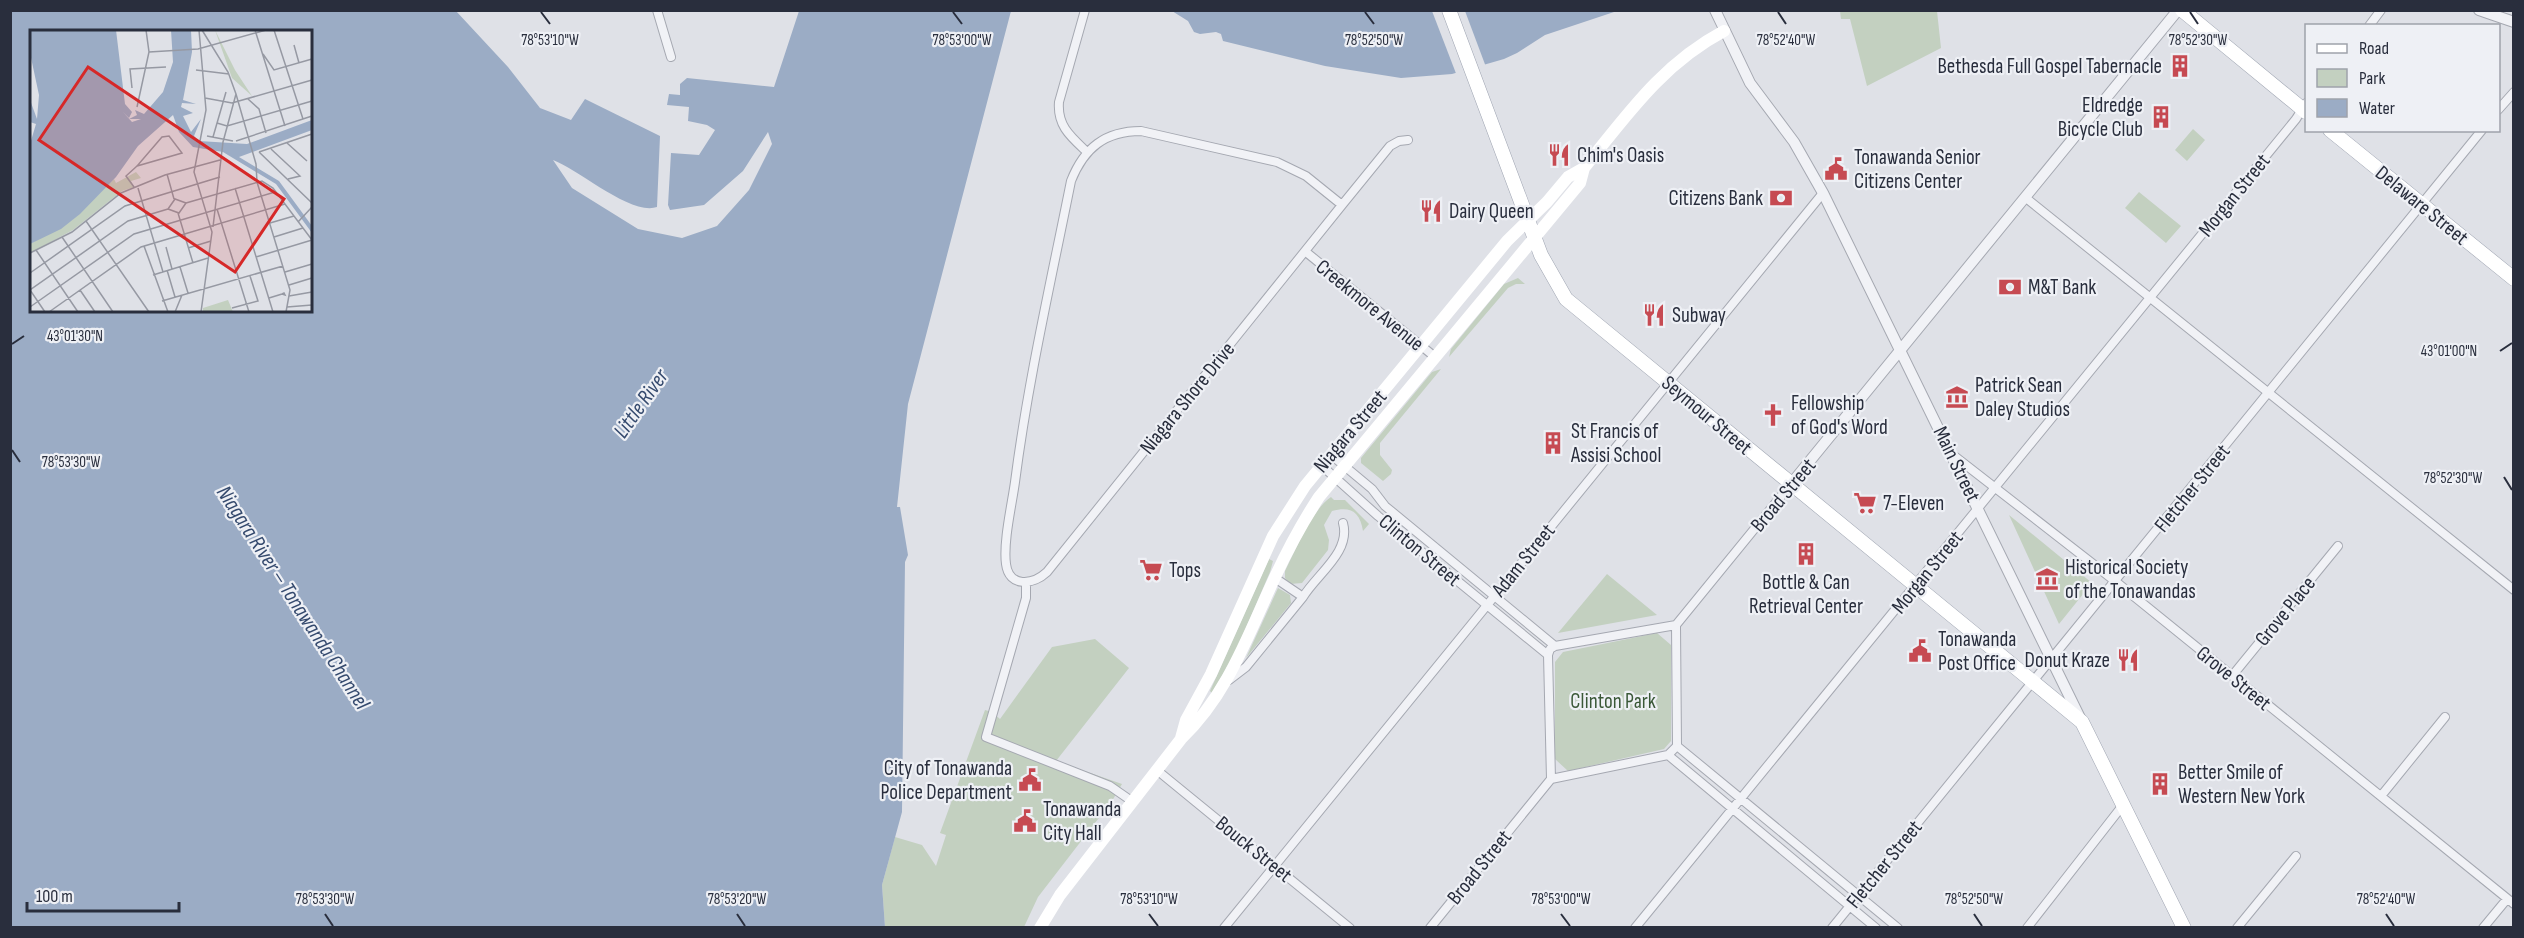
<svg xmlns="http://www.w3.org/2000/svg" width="2524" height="938" viewBox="0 0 2524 938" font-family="'Sofia Sans Condensed',sans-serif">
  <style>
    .green { fill: #c3d0c0 }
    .water { fill: #9bacc5; fill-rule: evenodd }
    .pier { fill: #dfe1e7 }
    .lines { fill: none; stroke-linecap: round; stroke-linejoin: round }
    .minor-casing { stroke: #a5a8b1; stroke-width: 10 }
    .tertiary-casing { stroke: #a5a8b1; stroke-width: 12 }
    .primary-casing { stroke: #9fa5b2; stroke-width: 15 }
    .minor { stroke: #f1f2f6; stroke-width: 8 }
    .tertiary { stroke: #f1f2f6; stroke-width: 10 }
    .secondary { stroke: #fff; stroke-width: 12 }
    .primary { stroke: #fff; stroke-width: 14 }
    .ticks { fill: none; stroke: #292e3d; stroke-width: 2 }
    .labels { text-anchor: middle; stroke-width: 4.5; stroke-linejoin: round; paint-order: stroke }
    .poi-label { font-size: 21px; fill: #292e3d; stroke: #eef0f5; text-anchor: start }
    .street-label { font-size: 21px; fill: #292e3d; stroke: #eef0f5 }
    .park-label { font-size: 21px; fill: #3a5837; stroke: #eef0f5 }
    .water-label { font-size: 22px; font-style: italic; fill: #354a6e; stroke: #eef0f5 }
    .inset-road { fill: none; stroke: #9699a3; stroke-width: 1.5 }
    .view { fill: #d62828; fill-opacity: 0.15; stroke: #d62828; stroke-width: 3 }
    .inset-edge { fill: none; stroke: #292e3d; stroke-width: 3 }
    .ticks-label { font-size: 15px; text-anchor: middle; fill: #292e3d; stroke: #eef0f5; stroke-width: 4.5; stroke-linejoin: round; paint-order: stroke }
  </style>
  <rect width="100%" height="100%" fill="#dfe1e7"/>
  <path class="green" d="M1840 11H1937L1941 48 1867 86 1850 19H1841Z
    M2193 129 2205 140 2187 161 2175 150Z
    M2139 192 2181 226 2166 243 2125 208Z
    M1518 278 1525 284H1516L1508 288 1449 357 1451 349 1504 284Z
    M1441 369 1380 443V455L1392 470 1391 474 1383 481 1361 463V458L1432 372Z
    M1331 497 1334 500H1345L1369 524 1363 531C1360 511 1350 506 1332 511L1324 525 1329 540 1328 550 1302 583 1290 584 1285 578V571C1296 549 1312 510 1331 497Z
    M2009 515 2092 583 2059 624Z
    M1269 559 1273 561 1270 572 1235 653 1212 693 1210 691Z
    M1607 574 1657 615 1558 633Z
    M1278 588 1290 595 1291 603 1246 658Z
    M1657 633 1671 645V741L1664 749 1568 771 1555 759V662L1563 652Z
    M1095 639 1129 668 1056 761 1122 784 1112 801 1038 897 1024 927H885L882 885 895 837 922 845 936 866 946 835 940 833 985 710 992 712 1000 719 1052 647Z"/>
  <path class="water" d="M10 11H456L508 67 540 108 571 120 585 99 660 136 657 207C631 216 578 169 553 160L572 188 638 229 682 238 717 226 749 190 772 144 768 132 743 171 704 205 670 210 668 205 671 153 699 155 715 130 707 125 688 121 689 107 667 105 669 94 680 95V84L687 78 774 87 799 11H1011L908 404 897 507H900L908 555 905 562 902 812 882 885 885 927H11ZM32 32H310V310H32Z
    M1172 11H1617L1545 35 1517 53 1504 59 1452 74 1401 78 1325 66 1223 41 1221 34 1216 32 1200 34 1194 32 1188 21Z"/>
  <path class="pier" d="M1432 11H1465L1486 67 1457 76Z"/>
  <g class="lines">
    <g class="minor-casing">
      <path id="minor" d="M657 10 671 57
        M1085 10 1059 102C1057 126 1071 137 1087 152
        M2369 26 2381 10
        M2498 110 2514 92
        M1141 131 1277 162 1306 176 1342 205 1047 572C1033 585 1009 588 1006 564 1003 542 1012 504 1015 482 1028 381 1051 281 1071 181 1084 148 1105 131 1141 131Z
        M2026 198 2514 590
        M1342 205 1390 146 1399 141 1408 140
        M1306 252 1435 357
        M1330 454 1372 489 1385 506 1555 646
        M1953 455 2115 581 2514 904
        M1321 465 1378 516 1548 655
        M1275 578 1303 597C1317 574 1351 552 1343 523
        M1026 583V598L986 737 1110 786 1133 802
        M1676 625 1791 484
        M2232 676 2338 546
        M1229 680 1246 667 1303 597
        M1677 746 1898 928
        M1668 755 1876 928
        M1158 771 1350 928
        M1551 779 1548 655 1550 649 1555 646 1676 625
        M1551 779 1668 755 1677 746 1676 625
        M2381 796 2445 717
        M1224 928 1823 193
        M1430 928 1551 779
        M1635 928 2296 119 2306 103
        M1832 928 2482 130
        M2027 928 2123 805
        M2237 928 2296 856
        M2483 928 2507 899"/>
    </g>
    <g class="tertiary-casing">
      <path id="tertiary" d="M1715 10 1750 83 1794 142 1823 193 2082 722
        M2479 10 2514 22
        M1791 484 2178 10"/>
    </g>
    <g class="primary-casing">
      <path id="primary" d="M1449 10 1541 255 1566 299 2082 722 2184 928
        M2182 10 2306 112
        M2330 130 2514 279"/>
    </g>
    <use href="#minor" class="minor"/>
    <use href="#tertiary" class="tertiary"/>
    <path class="secondary" d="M1181 738 1186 720 1211 674 1273 536 1305 486 1507 241 1547 202 1568 177 1584 168C1627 115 1662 64 1724 31
      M1040 928 1060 895 1181 739C1228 694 1248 635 1275 577 1288 549 1302 523 1319 497L1580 183 1584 168"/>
    <use href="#primary" class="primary"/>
  </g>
  <path class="ticks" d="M541 12 550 24M953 12 962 24M1365 12 1374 24M1778 12 1786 24M2190 12 2198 24M12 344 24 336M2500 351 2512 343M12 450 20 462M2504 477 2512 490M325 914 333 926M737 914 745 926M1149 914 1158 926M1561 914 1570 926M1974 914 1982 926M2386 914 2394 926"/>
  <defs>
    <g id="building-bare" transform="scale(1.8)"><path d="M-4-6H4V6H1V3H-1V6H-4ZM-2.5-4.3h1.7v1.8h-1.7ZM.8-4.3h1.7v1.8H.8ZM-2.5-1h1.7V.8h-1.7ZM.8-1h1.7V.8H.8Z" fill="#c64a52" stroke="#eef0f5" stroke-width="2.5" paint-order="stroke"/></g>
    <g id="restaurant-bare" transform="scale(1.8)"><path d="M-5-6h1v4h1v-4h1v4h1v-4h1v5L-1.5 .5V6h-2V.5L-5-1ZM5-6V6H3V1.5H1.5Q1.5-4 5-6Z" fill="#c64a52" stroke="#eef0f5" stroke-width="2.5" paint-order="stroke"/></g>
    <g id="civic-bare" transform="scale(1.8)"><path d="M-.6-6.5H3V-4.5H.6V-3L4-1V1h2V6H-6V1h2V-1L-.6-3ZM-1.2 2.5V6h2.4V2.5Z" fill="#c64a52" stroke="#eef0f5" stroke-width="2.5" paint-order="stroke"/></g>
    <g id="bank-bare" transform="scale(1.8)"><path d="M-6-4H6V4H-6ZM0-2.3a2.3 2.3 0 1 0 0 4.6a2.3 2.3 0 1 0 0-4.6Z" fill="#c64a52" stroke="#eef0f5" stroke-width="2.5" paint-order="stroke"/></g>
    <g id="museum-bare" transform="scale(1.8)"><path d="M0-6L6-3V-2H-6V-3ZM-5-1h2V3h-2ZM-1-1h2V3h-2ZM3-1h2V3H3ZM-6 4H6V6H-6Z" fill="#c64a52" stroke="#eef0f5" stroke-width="2.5" paint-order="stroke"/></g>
    <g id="church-bare" transform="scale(1.8)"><path d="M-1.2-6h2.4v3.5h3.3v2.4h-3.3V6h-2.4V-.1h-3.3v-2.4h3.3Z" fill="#c64a52" stroke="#eef0f5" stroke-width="2.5" paint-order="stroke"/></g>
    <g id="supermarket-bare" transform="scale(1.8)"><path d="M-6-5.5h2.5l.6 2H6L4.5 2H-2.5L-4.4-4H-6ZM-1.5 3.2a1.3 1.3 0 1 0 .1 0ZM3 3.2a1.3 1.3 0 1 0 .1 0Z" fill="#c64a52" stroke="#eef0f5" stroke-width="2.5" paint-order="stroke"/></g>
  </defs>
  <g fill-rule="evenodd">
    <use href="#building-bare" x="2180" y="66"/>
    <use href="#building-bare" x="2161" y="117"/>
    <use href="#restaurant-bare" x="1559" y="155"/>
    <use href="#civic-bare" x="1836" y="169"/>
    <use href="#bank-bare" x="1781" y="198"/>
    <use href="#restaurant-bare" x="1431" y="211"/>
    <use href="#bank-bare" x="2010" y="287"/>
    <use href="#restaurant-bare" x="1654" y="315"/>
    <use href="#museum-bare" x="1957" y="397"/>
    <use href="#church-bare" x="1773" y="415"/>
    <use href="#building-bare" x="1553" y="443"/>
    <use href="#supermarket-bare" x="1865" y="503"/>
    <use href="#building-bare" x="1806" y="554"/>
    <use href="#supermarket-bare" x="1151" y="570"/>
    <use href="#museum-bare" x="2047" y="579"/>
    <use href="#civic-bare" x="1920" y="651"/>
    <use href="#restaurant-bare" x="2128" y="660"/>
    <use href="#civic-bare" x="1030" y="780"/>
    <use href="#building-bare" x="2160" y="784"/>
    <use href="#civic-bare" x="1025" y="821"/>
  </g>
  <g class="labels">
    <g class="poi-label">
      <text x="2162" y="73" text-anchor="end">Bethesda Full Gospel Tabernacle</text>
      <text x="2143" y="112" text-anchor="end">Eldredge<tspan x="2143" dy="24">Bicycle Club</tspan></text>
      <text x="1577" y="162">Chim's Oasis</text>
      <text x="1854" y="164">Tonawanda Senior<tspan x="1854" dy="24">Citizens Center</tspan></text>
      <text x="1763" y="205" text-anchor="end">Citizens Bank</text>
      <text x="1449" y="218">Dairy Queen</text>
      <text x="2028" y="294">M&amp;T Bank</text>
      <text x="1672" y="322">Subway</text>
      <text x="1975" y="392">Patrick Sean<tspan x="1975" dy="24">Daley Studios</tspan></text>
      <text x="1791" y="410">Fellowship<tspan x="1791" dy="24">of God's Word</tspan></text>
      <text x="1571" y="438">St Francis of<tspan x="1571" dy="24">Assisi School</tspan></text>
      <text x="1883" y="510">7-Eleven</text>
      <text x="2065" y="574">Historical Society<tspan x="2065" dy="24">of the Tonawandas</tspan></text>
      <text x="1169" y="577">Tops</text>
      <text x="1806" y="589" text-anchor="middle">Bottle &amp; Can<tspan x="1806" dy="24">Retrieval Center</tspan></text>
      <text x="1938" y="646">Tonawanda<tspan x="1938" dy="24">Post Office</tspan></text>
      <text x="2110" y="667" text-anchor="end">Donut Kraze</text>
      <text x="1012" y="775" text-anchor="end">City of Tonawanda<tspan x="1012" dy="24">Police Department</tspan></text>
      <text x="2178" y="779">Better Smile of<tspan x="2178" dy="24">Western New York</tspan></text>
      <text x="1043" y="816">Tonawanda<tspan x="1043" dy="24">City Hall</tspan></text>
    </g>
    <g class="street-label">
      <text transform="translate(2234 195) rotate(-51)" y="7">Morgan Street</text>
      <text transform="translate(2422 205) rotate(39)" y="7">Delaware Street</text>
      <text transform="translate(1370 305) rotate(39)" y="7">Creekmore Avenue</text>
      <text transform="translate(1187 398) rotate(-51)" y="7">Niagara Shore Drive</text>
      <text transform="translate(1707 415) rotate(40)" y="7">Seymour Street</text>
      <text transform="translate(1350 431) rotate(-50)" y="7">Niagara Street</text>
      <text transform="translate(1957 464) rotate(64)" y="7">Main Street</text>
      <text transform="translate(2192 488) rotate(-51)" y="7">Fletcher Street</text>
      <text transform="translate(1783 495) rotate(-50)" y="7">Broad Street</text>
      <text transform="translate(1420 550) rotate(40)" y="7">Clinton Street</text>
      <text transform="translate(1523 560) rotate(-51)" y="7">Adam Street</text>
      <text transform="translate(1927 572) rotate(-51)" y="7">Morgan Street</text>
      <text transform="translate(2285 611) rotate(-51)" y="7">Grove Place</text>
      <text transform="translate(2234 678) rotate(39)" y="7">Grove Street</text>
      <text transform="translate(1254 849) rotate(39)" y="7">Bouck Street</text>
      <text transform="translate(1884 864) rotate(-51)" y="7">Fletcher Street</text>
      <text transform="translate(1479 867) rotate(-51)" y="7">Broad Street</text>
    </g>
    <g class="park-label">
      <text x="1613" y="708">Clinton Park</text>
    </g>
    <g class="water-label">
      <text transform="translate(640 403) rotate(-55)" y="8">Little River</text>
      <text transform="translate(294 597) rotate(57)" y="8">Niagara River – Tonawanda Channel</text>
    </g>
  </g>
  <g transform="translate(30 30)">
    <rect width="282" height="282" fill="#dfe1e7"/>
    <path d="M185 0 205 40 222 66 202 48ZM106 142 111 148 101 151 104 157 92 161 43 200 0 223V214L42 190 84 149 86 153ZM198 270 203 282H173V278Z" fill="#c3d0c0"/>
    <path d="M0 0H86L95 74 102 82 99 88 93 82 102 92 111 89H99L107 85 105 80 114 84 133 62 143 32 141 0H161L162 22 153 70 166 74 152 73 151 77 163 83 153 86 161 102 171 89 164 106 169 111 217 114 282 90V100L209 127 249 151 282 196V203L246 154 193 122 163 117 149 102 143 85 108 116 86 147 50 184 31 199 0 214V114L6 94 0 92V70L7 89 9 65 0 23Z" fill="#9bacc5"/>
    <path class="inset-road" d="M169 0 176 80 164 142 182 202 171 282M172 0 198 42 206 64 226 134 227 152 260 260 256 282M225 0 255 96M244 0 273 89M264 15 269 33M119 22 168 19 236 0M233 24 244 40 282 29M166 40 199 44M102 58 100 39 136 37M175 68 202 73 282 50M218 69 229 79 236 103M107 77 119 22 116 0M187 93 197 96 282 71M139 106 152 123 107 136 132 107ZM177 106 203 111M183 107 196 62M206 111 282 86M257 113 277 131M241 119 270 146 258 149M229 122 282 173M229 122 282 104M137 144 144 169M104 157 96 146 107 136M108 158 133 242M205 158 243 282M156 173 232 151 243 158 282 210M138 179 145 169 156 173M138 179 149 183 156 173M187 179 219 282M148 183 163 233M56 191 119 282M268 192 282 177M240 193 264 186M183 197 193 112 206 64M32 207 83 282M244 207 273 198M114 216 138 282M136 217 142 239M158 218 181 211M6 220 48 282M0 223 42 202 91 163 135 145 190 130M226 227 282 210M150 237 158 263M137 240 145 267M255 242 282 234M0 243 95 176 190 147M123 245 178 228M259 255 282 248M50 260 65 282M259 266 282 262M239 268 252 264 254 263 255 265 252 264M132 271 253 236M0 277 104 204 245 162M257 277 282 275M202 278 228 271 220 246M15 282 0 260 98 191 138 179M19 282 111 217 255 174M145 282 152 265"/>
    <path class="view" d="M58 37 254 169 205 242 9 110Z"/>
    <rect width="282" height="282" class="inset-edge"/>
  </g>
  <g class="ticks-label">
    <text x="550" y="45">78°53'10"W</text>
    <text x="962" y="45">78°53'00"W</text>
    <text x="1374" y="45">78°52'50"W</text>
    <text x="1786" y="45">78°52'40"W</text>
    <text x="2198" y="45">78°52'30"W</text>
    <text x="75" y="341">43°01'30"N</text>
    <text x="2449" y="356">43°01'00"N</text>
    <text x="71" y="467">78°53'30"W</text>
    <text x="2453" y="483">78°52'30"W</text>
    <text x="325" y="904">78°53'30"W</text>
    <text x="737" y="904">78°53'20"W</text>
    <text x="1149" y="904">78°53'10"W</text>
    <text x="1561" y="904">78°53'00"W</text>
    <text x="1974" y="904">78°52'50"W</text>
    <text x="2386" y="904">78°52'40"W</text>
  </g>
  <rect width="2524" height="938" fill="none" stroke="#292e3d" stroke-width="24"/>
  <rect x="2305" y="24" width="195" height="108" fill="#eef0f5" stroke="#9fa2ab" stroke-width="1.5"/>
  <rect x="2317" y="44" width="30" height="9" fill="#ffffff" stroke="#9fa2ab" stroke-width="1.5"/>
  <text x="2359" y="54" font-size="18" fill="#292e3d">Road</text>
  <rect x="2317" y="69" width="30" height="18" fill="#c3d0c0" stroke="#9fa2ab" stroke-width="1.5"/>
  <text x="2359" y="84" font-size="18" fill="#292e3d">Park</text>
  <rect x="2317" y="99" width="30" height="18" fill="#9bacc5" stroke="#9fa2ab" stroke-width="1.5"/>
  <text x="2359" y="114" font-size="18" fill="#292e3d">Water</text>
  <path d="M27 902v9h152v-9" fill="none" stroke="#292e3d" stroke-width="3"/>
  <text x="36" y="902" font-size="18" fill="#292e3d" stroke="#eef0f5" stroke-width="4.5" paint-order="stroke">100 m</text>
</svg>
